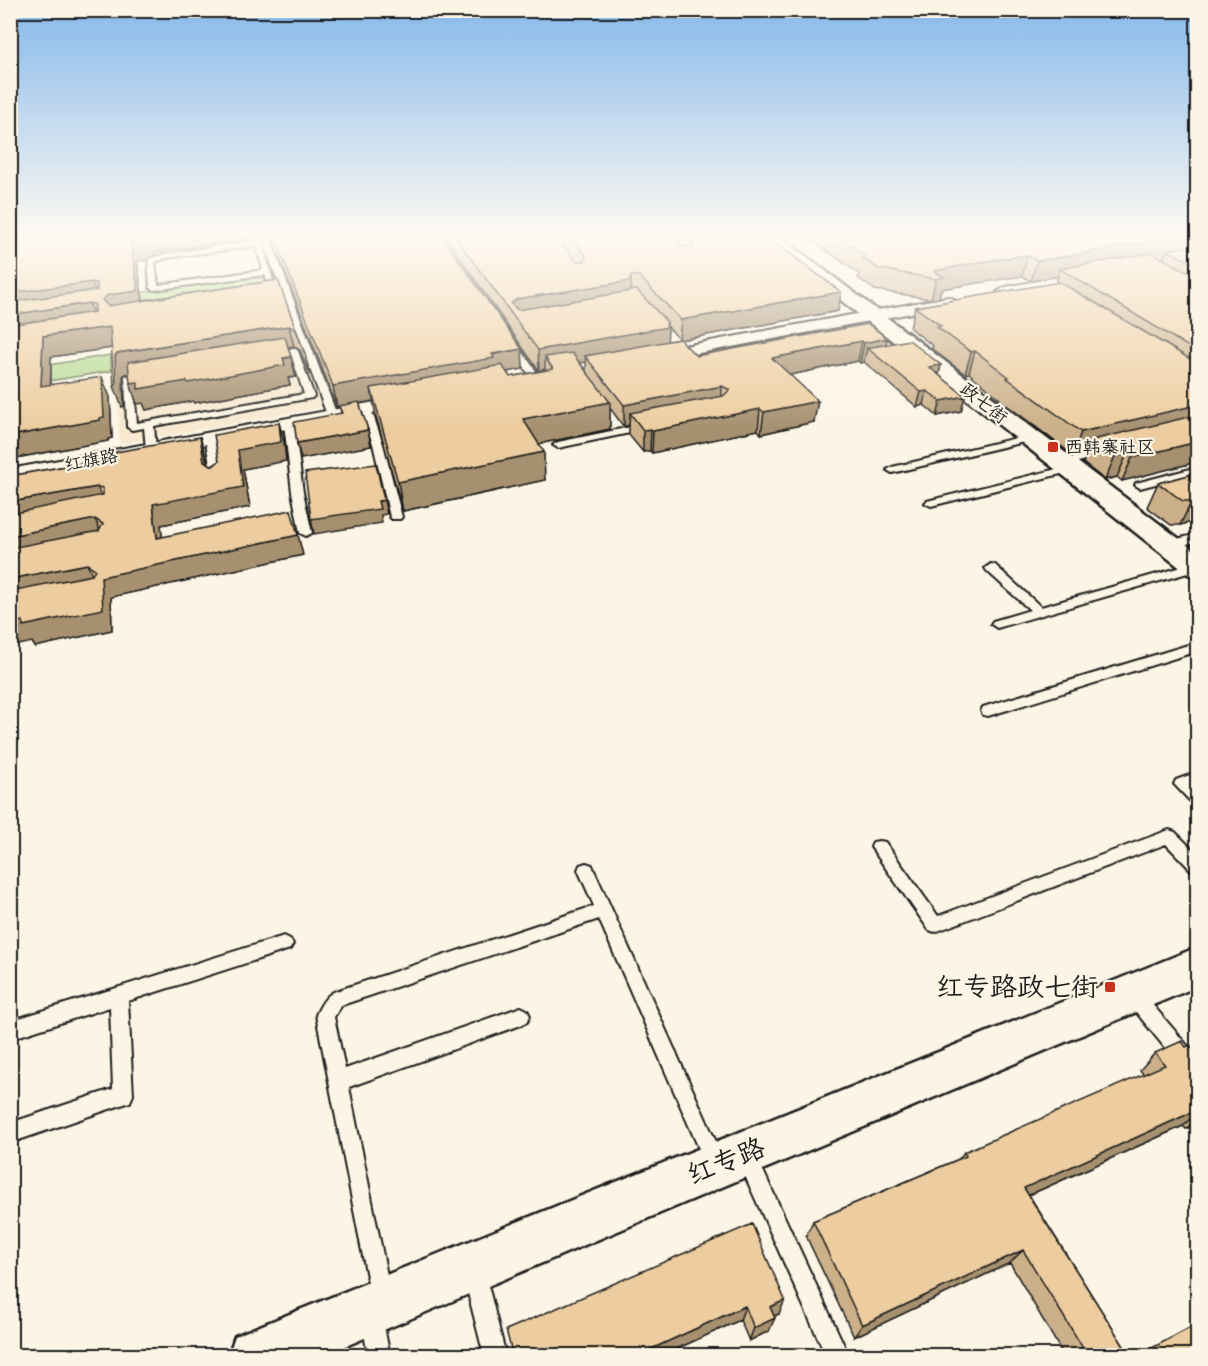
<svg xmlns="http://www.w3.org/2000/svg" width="1208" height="1366" viewBox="0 0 1208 1366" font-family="Sriracha,'LXGW WenKai TC',sans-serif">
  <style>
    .built { fill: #f8e9d0 }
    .green { fill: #b8da93; stroke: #6a7b58; stroke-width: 1.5 }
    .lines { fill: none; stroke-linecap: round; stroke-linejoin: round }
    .lane-casing { stroke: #1c1c1c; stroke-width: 4 }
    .street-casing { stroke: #1c1c1c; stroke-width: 4 }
    .secondary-casing { stroke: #1c1c1c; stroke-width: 5 }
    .lane { fill: #fcf5e5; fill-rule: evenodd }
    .street { fill: #fcf5e5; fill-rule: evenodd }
    .secondary { fill: #fcf5e5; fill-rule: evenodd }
    .wall { fill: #ccb089; stroke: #1c1c1c; stroke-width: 1.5; fill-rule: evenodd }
    .shaded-wall { fill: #a6906f; stroke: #1c1c1c; stroke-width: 1.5 }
    .building { fill: #edcd9f; stroke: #1c1c1c; stroke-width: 1.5 }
    .poi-dot { fill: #c8321e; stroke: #fcf5e5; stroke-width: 2 }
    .labels { text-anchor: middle; stroke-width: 4.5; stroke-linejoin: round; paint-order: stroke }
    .far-street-label { font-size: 18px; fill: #1c1c1c; stroke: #fcf5e5 }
    .far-poi-label { font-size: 18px; fill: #1c1c1c; stroke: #fcf5e5; text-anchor: start }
    .near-poi-label { font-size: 27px; fill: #1c1c1c; stroke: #fcf5e5; text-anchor: end }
    .near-street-label { font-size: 27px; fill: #1c1c1c; stroke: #fcf5e5 }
  </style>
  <rect width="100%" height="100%" fill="#fcf5e5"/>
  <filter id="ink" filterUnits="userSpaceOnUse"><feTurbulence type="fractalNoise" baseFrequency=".0167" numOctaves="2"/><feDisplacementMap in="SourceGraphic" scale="12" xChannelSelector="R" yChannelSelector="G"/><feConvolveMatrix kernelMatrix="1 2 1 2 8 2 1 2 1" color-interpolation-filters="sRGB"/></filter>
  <g filter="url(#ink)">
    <path class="built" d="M299 342 322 407 120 444 115 372Z"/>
    <path class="green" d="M263 276 268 293 117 315 116 296Z
      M111 355V371L11 387V371Z"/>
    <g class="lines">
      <g class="lane-casing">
        <path id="lane" d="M253 238H261L273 281H267L265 275 154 290 150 288 148 259 165 254 254 241ZM256 246 263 270 158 285 155 262 166 258Z
          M262 238H270L337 415 335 417 327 415Z
          M510 343H516L541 378 539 380H533L509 345Z
          M294 348 298 351 314 396 312 398 154 426 156 449 151 452 146 449 144 428 132 430 127 427 125 376ZM291 354 304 394 137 423 133 380Z
          M366 406 371 409 383 444 402 517 400 519H392L390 517 373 444 361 409Z
          M289 420 294 423 303 492 312 533 306 536 300 533 292 492 284 423Z
          M645 424 649 425V429L558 448 553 445 558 442Z
          M210 435 215 438 223 480 218 483 213 480 205 438Z
          M1029 435 1033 436V440L892 473 887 470 892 467Z
          M1102 450 1107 453 1106 455 1062 466 1057 463 1058 461Z
          M1069 466 1073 467V471L931 506 925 503 927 501Z
          M1198 467V473L1140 488 1135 485 1136 483Z
          M1198 534V541L1168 549 1162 545 1164 542Z
          M991 564 995 565 1041 607 1196 563 1198 570 997 628 991 624 993 621 1030 610 987 571 985 568Z
          M1198 642V651L988 716 983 715 981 711 983 707Z
          M1198 772V784L1193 786 1198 790V806L1193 804 1174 784 1176 780Z
          M1169 830 1175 832 1198 855V873L1192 871 1166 844 935 932 929 930 871 847 873 842 879 841 885 842 938 916Z
          M586 863 592 865 594 870 721 1153 724 1160 721 1167 714 1170 707 1167 599 919 342 1005 334 1017 345 1069 521 1007 527 1010 530 1016 527 1022 521 1025 349 1087 391 1295 388 1303 380 1306 372 1303 316 1015C320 1006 326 994 336 991L594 906 578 870 580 865Z
          M284 936 290 939 293 944 290 949 128 1001 133 1095 130 1102 10 1143V1123L113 1089 110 1007 10 1039V1021Z
          M1134 988 1140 990 1198 1058V1082L1191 1080 1128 1002 1125 996 1128 990Z
          M747 1148 754 1151 849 1356H826L737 1158 740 1151Z
          M474 1262 482 1265 485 1273 506 1356H484L463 1273 466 1265Z
          M372 1305 380 1308 390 1356H368L361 1316 364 1308Z"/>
      </g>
      <g class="street-casing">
        <path id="street" d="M1090 271 1098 276 1095 279 1005 297 997 292 1005 287Z
          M948 297 954 299 956 302 954 305 657 361 651 360 648 356 651 352 657 351Z
          M408 396 414 397 417 401 414 405 10 481V469Z"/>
      </g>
      <g class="secondary-casing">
        <path id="secondary" d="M762 238H782L1198 553V577L1188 574Z
          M1198 947V986L322 1356H228L235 1336Z"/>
      </g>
      <use href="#lane" class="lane"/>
      <use href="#street" class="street"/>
      <use href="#secondary" class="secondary"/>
    </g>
    <path class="wall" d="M32 238H252L251 239 155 252V254L146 260 137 261 143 300 278 280 305 354 310 375 300 350 294 346 288 347 296 377 288 378 290 385 194 403 193 401 146 410 143 403 137 404 130 383 129 373 125 374 123 376 124 406 122 407 112 348 51 357V385L110 397 112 438 108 439V441L10 459 27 242Z
      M272 238H443L522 349 523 369 507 372 510 377 545 370V369L539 371 446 238H769L841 292 838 311 680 340 696 356 887 338 886 344 941 365 939 375 965 396 961 411 937 416 924 405 917 407 864 362 860 363 858 361 790 375 814 422 761 434 758 430 652 453 650 451 643 452 629 435V425L624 427 610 408V429L538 444 545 480 403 511 376 416 373 401 359 403 368 430 371 446 301 459 297 443 341 414 340 407H337ZM667 326 679 339 667 341 668 327ZM586 362V371L580 363Z
      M809 238H1087L1089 239 1197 238V462L1122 481 1117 477 1105 480 1083 463 1088 452 1073 455 1000 400V399L969 373 965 374 932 349 933 346 910 328 915 307 1056 283 1058 276 1031 281 1022 276 981 282 941 289 939 298 931 299 875 290 858 278 859 274Z
      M279 423 284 442 286 461 243 469 250 507 161 525 162 537 303 555 111 597 112 630 35 647 32 642 10 476 116 457 200 437 207 463 213 466Z
      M1197 473V521L1180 525H1171L1147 507 1158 483Z
      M1186 1047 1197 1053V1052V1124L1186 1129 1183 1126 1029 1195 1130 1356H1064L1010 1263 854 1337 806 1236 813 1221 959 1159 964 1152 1144 1075 1140 1070 1155 1053Z
      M752 1224 779 1314 774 1316 769 1331 749 1341 740 1320 661 1356H513Z"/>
    <path class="shaded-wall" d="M147 238H252L251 239 155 252V254L146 260 137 261 144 311 115 315 102 300 131 242Z
      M1172 238H1197V252L1167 250 1164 258 1069 274 1060 269 1058 276 1031 281 1037 261Z
      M1028 255 1022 276 941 289 939 298 931 299 936 279 934 271 986 261Z
      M631 276V295L519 319 511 304 517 299Z
      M92 282 99 301 10 314V293Z
      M841 292 838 311 679 340 681 320Z
      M89 303 97 323 10 336V315Z
      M667 322V327H668L667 347 585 356 586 362 552 368 545 357V369L539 371 538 350 666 325Z
      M289 326 294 346 125 374 123 376 124 406 122 407 114 386 115 356 117 353Z
      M110 327 118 347 51 357 50 407 41 386 43 336Z
      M887 338 883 359 867 348 864 362 860 363 864 343Z
      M862 341 858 361 770 379 772 358Z
      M522 349 523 369 496 374 371 388 373 401 337 407 333 386Z
      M975 351 969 373 965 374 971 352Z
      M291 357 296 377 288 378 290 385 194 403 193 401 146 410 143 403 137 404 130 383 138 382 187 381Z
      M941 365 937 379 929 367Z
      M102 377 110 397 112 438 108 439V441L10 459V436Z
      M722 386 721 407 630 413 629 425 624 427V405Z
      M927 391 924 405 917 407 921 392Z
      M965 396 961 411 937 416 941 401Z
      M818 401 814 422 761 434 764 412Z
      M610 402V429L524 447 523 419Z
      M1197 405V426L1092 440 1088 452 1073 455 1081 432Z
      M760 409 758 430 652 453 653 431Z
      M279 423 284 442 286 461 243 469 250 507 161 525 165 559 157 538 153 504Z
      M651 429 650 451 643 452V430Z
      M368 430 371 446 301 459 297 443Z
      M200 437 206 457 211 481 204 461Z
      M1197 442V462L1122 481 1132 458Z
      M544 452 545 480 403 511 398 482Z
      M1127 454 1117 477 1105 480 1115 456Z
      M97 487 106 507 10 525V502Z
      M384 500 387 514 381 515 382 523 314 534 311 519Z
      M1197 500V521L1180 525 1192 501Z
      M95 519 104 540 10 559V536Z
      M298 535 303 555 111 597 112 630 35 647 32 642 10 647V623L101 577Z
      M87 564 97 585 10 603V579Z
      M1197 1110V1112L1183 1126 1011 1203 1024 1188Z
      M1197 1118V1124L1186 1129Z
      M1023 1250 1010 1263 854 1337 862 1325Z
      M785 1300 779 1314 764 1320 770 1307Z
      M745 1306 740 1320 661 1356H636Z
      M775 1318 769 1331 749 1341 754 1328Z"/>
    <path class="building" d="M27 238H147L140 241 131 242 138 291 108 295 102 300 108 306 278 280 305 354 296 330 289 326 117 353 115 356 116 385 114 386 110 327 43 336 41 386 102 377 104 417 100 418V420L10 436V325L94 312 95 305 89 303 10 315V302L97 290V283L92 282 10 293V244L27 242Z
      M275 238H443L522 349 492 354 494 358 333 386Z
      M456 238H556L576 261H585L586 255 570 238H673L683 247H693V242L689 238H769L841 292 681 320 639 276H631L630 281 517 299 511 304 518 310 637 290 667 322 666 325 668 327 538 350Z
      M840 238H1087L1089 239 1094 238H1172L1037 261 1028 255 986 261 934 271 944 277 936 279 879 269 862 258 867 257Z
      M1197 245V265L1167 250Z
      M1151 253 1197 276V352L1060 269Z
      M1060 282 1197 363V405L1081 432 1007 378 1009 377 975 351 971 352 937 327 941 326 915 307Z
      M868 324 887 338 864 343 862 341 772 358 818 401 764 412 760 409 653 431 651 429 643 430 630 413 723 396 730 390 722 386 624 405 585 356 680 339 696 356Z
      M285 337 291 357 283 358 285 365 188 383 187 381 138 389V382L130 383 128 362Z
      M909 340 941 365 929 367 965 396 941 401 927 391 921 392 867 348Z
      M572 353 610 402 523 419 544 452 398 482 371 388 502 365 510 377 553 369 545 357Z
      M359 402 368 430 297 443 294 422 342 413 339 406Z
      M1197 415V442L1132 458 1127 454 1115 456 1092 440Z
      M279 423 281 442 238 450 243 487 153 504 157 538 291 510 298 535 101 577 103 609 23 626V621L10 623V591L92 575 95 569 87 564 10 579V548L99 531 103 524 95 519 10 536V514L103 495V488L97 487 10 502V476L116 457V452L200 437 204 461 213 466 219 461 214 435Z
      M376 464 384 500 378 501 380 509 311 519 305 473Z
      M1197 473V500L1192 501H1183L1158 483Z
      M1182 1041 1186 1047 1190 1045 1197 1054V1110L1024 1188 1130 1356H1069L1083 1348 1023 1250 862 1325 813 1221 966 1156 964 1152 1165 1065 1155 1053Z
      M752 1224 785 1300 770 1307 775 1318 754 1328 745 1306 636 1356H513L506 1330Z
      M1197 1324V1356H1137Z"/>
  </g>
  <linearGradient id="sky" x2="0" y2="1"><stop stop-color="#86b8ea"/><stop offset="0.55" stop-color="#fefaf3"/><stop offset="1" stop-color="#fefaf3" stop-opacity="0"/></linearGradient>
  <rect width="1208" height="429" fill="url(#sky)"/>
  <g class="poi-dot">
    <rect x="1047" y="441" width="12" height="12" rx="3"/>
    <rect x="1104" y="981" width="12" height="12" rx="3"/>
  </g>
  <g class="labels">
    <g class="far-street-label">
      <text transform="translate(984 403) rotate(38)" y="6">政七街</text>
      <text transform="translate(91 460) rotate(-11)" y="6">红旗路</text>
    </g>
    <g class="far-poi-label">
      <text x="1065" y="453">西韩寨社区</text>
    </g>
    <g class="near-poi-label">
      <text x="1098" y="996">红专路政七街</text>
    </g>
    <g class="near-street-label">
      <text transform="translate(726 1161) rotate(-22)" y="9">红专路</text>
    </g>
  </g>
  <rect width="1208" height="1366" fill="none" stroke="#fcf5e5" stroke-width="36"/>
  <rect x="18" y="18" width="1172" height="1330" fill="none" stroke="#1c1c1c" stroke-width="2" filter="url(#ink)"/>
</svg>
